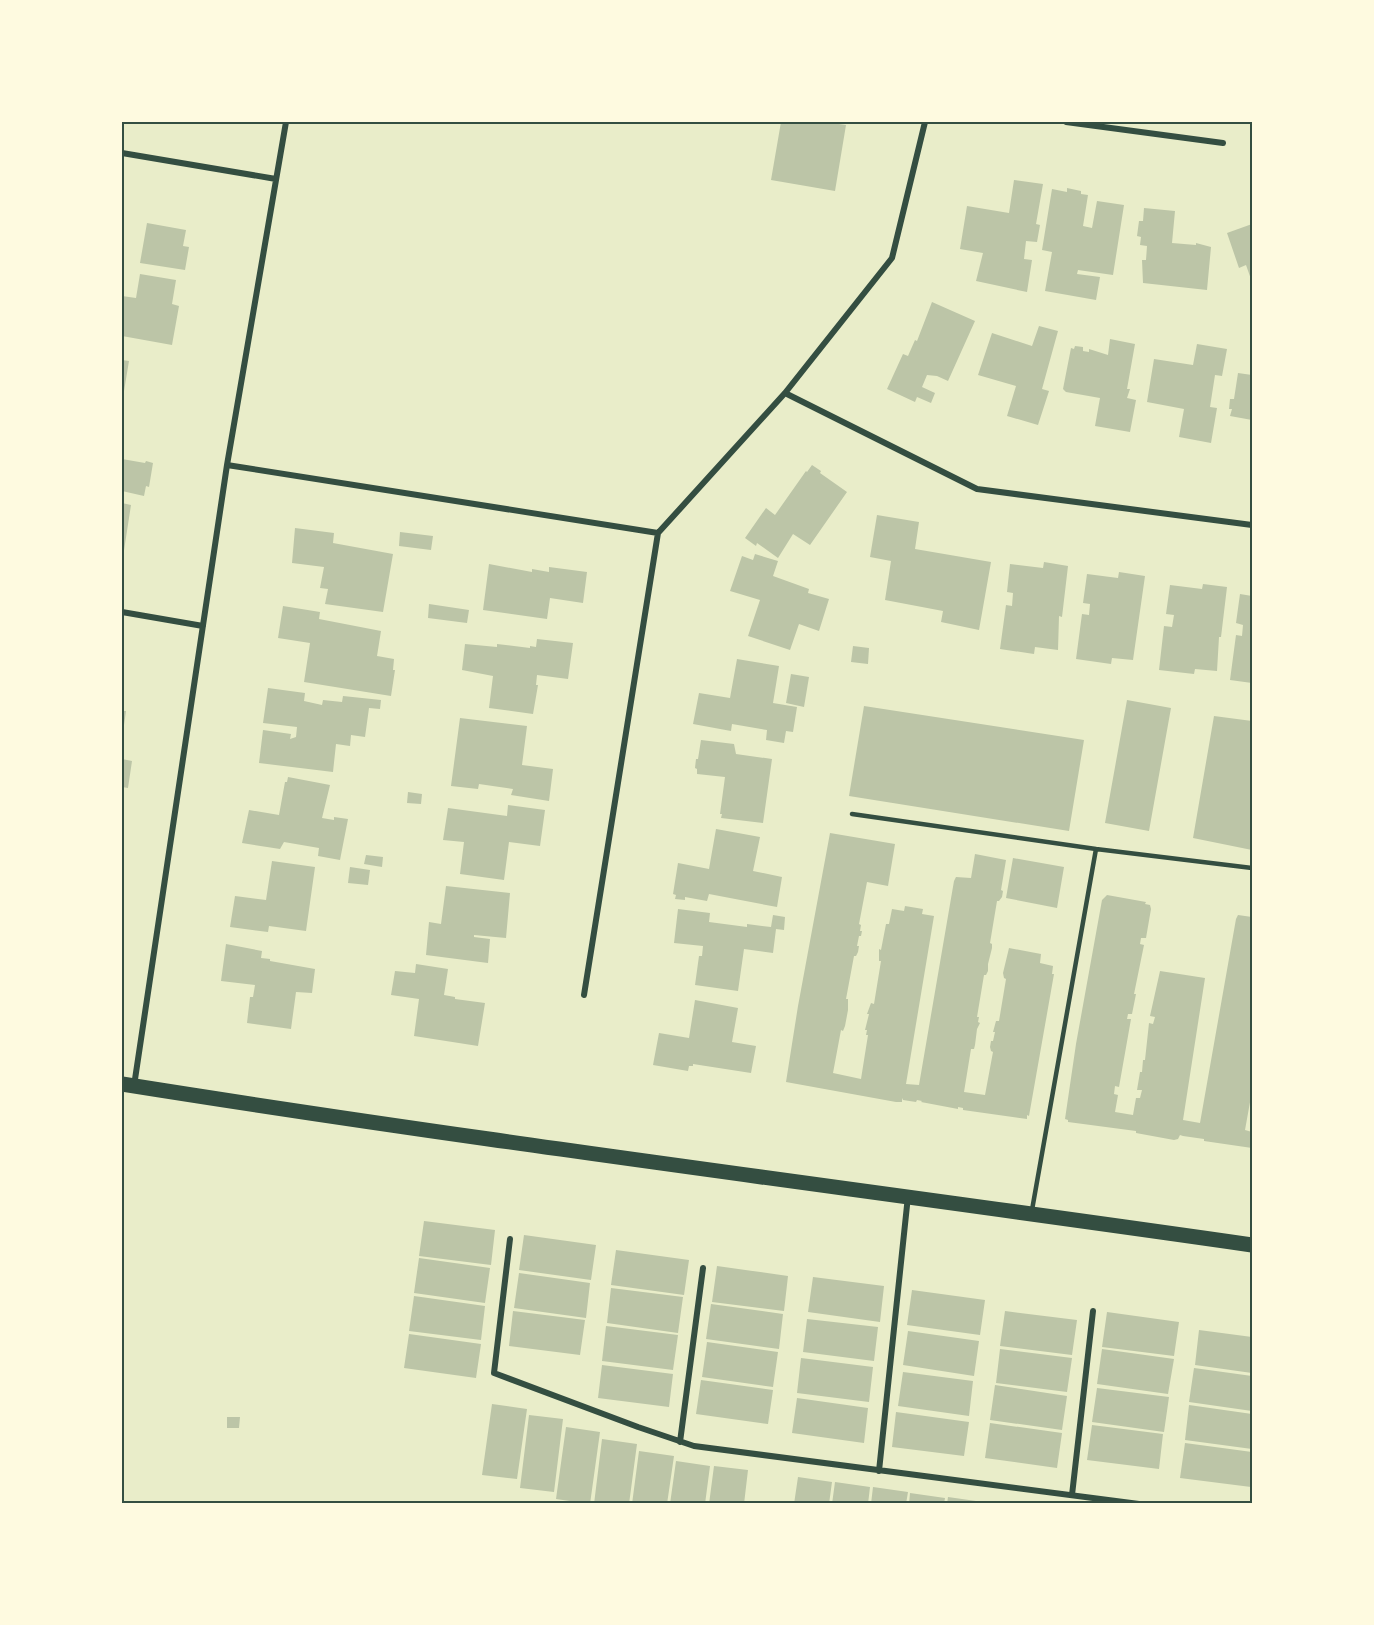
<svg xmlns="http://www.w3.org/2000/svg" width="1374" height="1625" viewBox="0 0 1374 1625" font-family="'DejaVu Sans',sans-serif">
  <style>
    .building { fill: #bcc5a7 }
    .lines { fill: none; stroke-linecap: round; stroke-linejoin: round }
    .service { stroke: #344e41; stroke-width: 4.5 }
    .minor { stroke: #344e41; stroke-width: 6 }
    .primary { stroke: #344e41; stroke-width: 15 }
    .neatline { fill: none; stroke: #344e41; stroke-width: 2 }
  </style>
  <rect width="100%" height="100%" fill="#e9edc9"/>
  <path class="building" d="M781 122H825L846 125 835 191 771 180Z
    M1014 180 1043 184 1036 224 1040 225 1037 242 1026 241 1024 259 1032 260 1027 292 976 281 983 253 960 249 967 206 1009 213Z
    M1067 188 1081 191V194L1088 195 1083 226 1092 228 1097 201 1124 205 1113 275 1078 270 1077 274 1100 277 1096 300 1045 291 1052 252 1042 250 1052 189 1067 192Z
    M1144 208 1175 211 1172 243 1196 245V243L1211 247 1207 290 1143 283 1142 260H1146L1147 246 1140 245 1141 237 1137 236 1139 221H1143Z
    M147 223 186 230 183 246 189 247 185 270 140 263Z
    M1252 224V282L1246 265 1239 268 1227 233Z
    M140 274 176 280 172 304 179 306 172 345 122 336V296L136 298Z
    M932 302 975 321 948 381 937 376 927 375 922 387 935 393 931 403 917 397 915 402 887 389 903 354 908 356 915 340 917 341Z
    M1039 326 1058 331 1042 389 1049 391 1038 425 1007 416 1016 386 978 375 992 333 1032 346Z
    M1110 339 1135 344 1127 389H1130L1127 398 1136 400 1130 432 1095 426 1100 398 1066 392 1063 389 1071 348 1074 349 1075 346 1083 347V351L1089 352V349L1108 355Z
    M1197 344 1227 349 1222 376 1215 375 1210 407 1217 408 1211 443 1179 437 1184 409 1147 402 1154 359 1193 365Z
    M122 360 129 361 123 397H122Z
    M1238 373 1252 375V420L1230 416 1232 409H1229L1230 399H1234Z
    M122 459 145 463 146 461 153 463 149 487 146 486 144 496 122 491Z
    M812 465 821 471 820 473 847 492 810 545 793 534 778 558 757 543 756 546 745 538 766 508 775 515 806 471 807 472Z
    M122 503 131 505 123 557H122Z
    M877 515 919 522 915 549 991 562 979 630 941 622 943 611 885 600 891 561 870 557Z
    M295 528 334 533 333 543 393 554 383 612 325 604 328 589 320 588 324 567 292 563Z
    M400 532 433 536 431 550 399 546Z
    M755 554 778 561 773 576 809 589 808 593 829 599 819 631 799 624 790 650 748 636 760 600 730 591 742 556 753 560Z
    M1044 562 1068 566 1062 617 1059 616 1058 650 1035 647 1034 654 1000 649 1006 605 1012 606 1013 593 1007 592 1010 564 1043 568Z
    M489 564 532 572V569L549 572V567L587 572 583 603 550 598 547 619 483 610Z
    M1119 572 1145 576 1133 660 1112 658 1111 664 1076 659 1082 614 1089 615 1090 604 1083 603 1087 574 1118 578Z
    M1203 584 1227 587 1221 637H1219L1217 671 1195 669 1194 674 1159 670 1164 626 1172 627 1174 615 1166 614 1170 585 1202 589Z
    M1240 594 1252 596V683L1230 680 1236 635 1242 636 1243 625 1236 623Z
    M429 604 469 610 467 623 428 618Z
    M283 606 320 612 319 619 381 631 377 656 394 659 393 670H395L391 696 304 682 310 643 278 638Z
    M537 639 573 643 568 679 537 675 536 685H538L533 714 489 708 493 676 462 670 465 644 497 647V644L530 648V646L536 647Z
    M853 646 869 648 868 664 851 662Z
    M737 659 779 666 773 703 797 707 793 732 786 731 784 743 766 740 767 730 732 724 731 731 693 724 699 693 730 698Z
    M791 674 809 677 804 707 786 703Z
    M268 688 305 693 304 701 322 705 323 700 342 702 343 696 381 700 380 709 369 708 365 737 351 735 350 746 336 744 333 772 259 763 263 730 291 734 290 739 296 737 297 727 263 723Z
    M1127 700 1171 708 1149 831 1105 823Z
    M864 706 1084 740 1069 831 849 796Z
    M122 711H126L123 732H122Z
    M1214 716 1252 721V850L1193 838Z
    M460 718 527 726 522 765 553 769 549 801 511 795 513 789 479 784 478 789 451 786Z
    M701 740 734 744 736 754 772 759 763 823 721 818 722 814H720L725 777 697 774V769L695 768 696 759H698Z
    M122 759 132 761 128 788 122 787Z
    M288 777 330 785 322 818 334 820V817L348 819 340 860 318 856 319 848 284 842 280 849 242 843 249 810 279 815 285 782H287Z
    M408 792 422 794 421 804 407 803Z
    M508 805 545 810 540 846 509 842 504 880 460 874 464 842 443 840 448 808 507 816Z
    M716 829 760 837 753 871 782 877 777 907 709 894 707 901 685 897V900L675 899 676 895 673 894 678 863 709 869Z
    M830 833 895 844 888 886 867 882 859 924 861 925 860 931H862L861 936H859L857 946H859L858 952 856 956H854L846 999H848V1010L845 1026 843 1031 841 1030 833 1073 861 1079 868 1035H866L867 1030H865L869 1014H867L871 1003 874 1004 881 961H879V949L881 950 886 924H889L892 909 904 911 905 906 923 909 922 914 934 916 906 1084 919 1085 954 881 956 877 971 878 975 854 1006 860 1001 890 1003 891 1002 897 999 901H997L990 943 992 944V948L988 964V971L986 975H984L977 1017H979L978 1022 980 1023 977 1029 975 1045 974 1049H971L964 1092 985 1095 993 1052 991 1051 990 1047 991 1041H993L995 1032H993L996 1021H999L1006 979 1004 978 1003 973 1009 948 1041 954 1040 963 1053 966 1052 974H1054L1029 1116 1027 1115V1119L963 1110V1108L958 1107V1109L921 1102 922 1101 917 1100 916 1102 903 1100 902 1098V1102H896L786 1082 798 1006Z
    M366 855 383 857 382 867 364 864Z
    M1013 858 1064 867 1057 908 1006 898Z
    M272 861 315 867 306 931 269 926 268 932 230 927 235 896 266 900Z
    M350 867 370 870 368 885 348 883Z
    M446 886 510 893 506 938 474 935V937L490 939 488 963 426 955 429 922 441 924Z
    M1107 895 1146 902 1145 904 1150 905 1151 909 1146 938H1141L1140 944 1144 945 1134 994H1136L1132 1014H1128L1127 1019H1131L1119 1087 1115 1086 1114 1094 1118 1095 1115 1112 1133 1115 1136 1098H1140L1142 1090H1137L1140 1072H1142L1143 1060H1145L1149 1023 1153 1024 1155 1017 1150 1016 1160 971 1205 978 1183 1120 1200 1123 1236 919 1238 915 1252 917V1091L1245 1130 1252 1132V1148L1204 1141V1139L1183 1136 1180 1135 1178 1139 1174 1140 1136 1133V1131L1068 1122V1120L1065 1119 1076 1044 1102 900Z
    M678 909 710 913 709 922 747 927V924L771 927 773 915 785 917 784 930 776 929 773 953 744 949 738 991 695 985 699 956H702L703 946 674 943Z
    M226 944 262 951 261 958 270 959V961L315 969 312 993 296 992 291 1029 247 1023 250 997H253L255 985 221 981Z
    M416 964 448 969 444 995 455 997V999L485 1003 478 1046 414 1036 419 999 391 995 395 971 415 973Z
    M695 1000 738 1008 732 1042 756 1046 751 1073 693 1064V1066H689L688 1071 653 1065 659 1033 689 1038Z
    M424 1221 495 1230 491 1265 419 1256Z
    M524 1235 596 1245 591 1280 519 1270Z
    M616 1250 689 1260 684 1295 611 1285Z
    M419 1258 490 1268 485 1303 414 1293Z
    M717 1266 788 1276 784 1311 712 1302Z
    M519 1273 590 1283 586 1318 514 1308Z
    M813 1277 884 1286 880 1322 808 1312Z
    M611 1288 683 1297 678 1333 607 1323Z
    M912 1290 985 1300 980 1335 907 1325Z
    M414 1296 485 1306 481 1340 409 1331Z
    M711 1304 783 1314 779 1349 706 1339Z
    M513 1311 585 1320 580 1355 509 1346Z
    M1005 1311 1077 1320 1072 1355 1000 1346Z
    M1107 1312 1179 1322 1174 1356 1102 1347Z
    M807 1319 878 1327 874 1361 803 1352Z
    M606 1326 678 1335 673 1370 602 1361Z
    M1199 1330 1252 1337V1373L1195 1365Z
    M908 1331 979 1341 974 1376 903 1365Z
    M409 1334 481 1344 476 1378 404 1368Z
    M707 1342 778 1352 773 1387 702 1377Z
    M1000 1349 1072 1358 1067 1392 996 1383Z
    M1102 1349 1174 1359 1168 1394 1097 1384Z
    M801 1358 873 1367 869 1402 797 1393Z
    M602 1365 673 1374 669 1407 598 1398Z
    M1194 1368 1252 1376V1411L1189 1402Z
    M903 1372 973 1381 969 1416 898 1406Z
    M701 1380 773 1390 768 1424 696 1414Z
    M995 1385 1067 1396 1062 1430 990 1420Z
    M1097 1388 1169 1397 1164 1432 1092 1422Z
    M797 1398 868 1408 864 1443 792 1433Z
    M492 1404 527 1409 517 1479 482 1475Z
    M1189 1405 1252 1414V1449L1185 1440Z
    M896 1412 969 1422 964 1456 892 1447Z
    M529 1415 563 1419 554 1492 520 1488Z
    M227 1417H240L239 1428H227Z
    M990 1423 1062 1433 1057 1468 985 1458Z
    M1092 1425 1163 1434 1159 1469 1087 1460Z
    M566 1427 600 1432 590 1504 556 1499Z
    M602 1439 637 1444 629 1504H594Z
    M1185 1443 1252 1452 1251 1487 1180 1478Z
    M639 1451 674 1456 667 1504H632Z
    M676 1461 710 1466 705 1504H670Z
    M714 1466 748 1470 744 1504H709Z
    M798 1477 832 1482 829 1504H794Z
    M835 1482 870 1487 868 1504H832Z
    M873 1487 908 1492 906 1504H871Z
    M910 1493 945 1498 944 1504H909Z
    M948 1497 983 1502V1504H947Z"/>
  <g class="lines">
    <path class="service" d="M852 814 1096 849
      M1032 1210 1096 849 1252 868"/>
    <path class="minor" d="M1066 122 1223 143
      M122 153 276 179
      M785 393 977 489 1252 525
      M227 465 658 533
      M122 612 203 626
      M584 995 658 533 785 393 892 258 925 122
      M134 1086 227 465 286 122
      M510 1239 494 1373 638 1427 694 1446 1139 1504
      M680 1442 703 1268
      M879 1471 908 1196
      M1072 1495 1093 1311"/>
    <path class="primary" d="M122 1084C498 1144 876 1191 1252 1245"/>
  </g>
  <rect width="1374" height="1625" fill="none" stroke="#fefae0" stroke-width="246"/>
  <rect x="123" y="123" width="1128" height="1379" class="neatline"/>
</svg>
